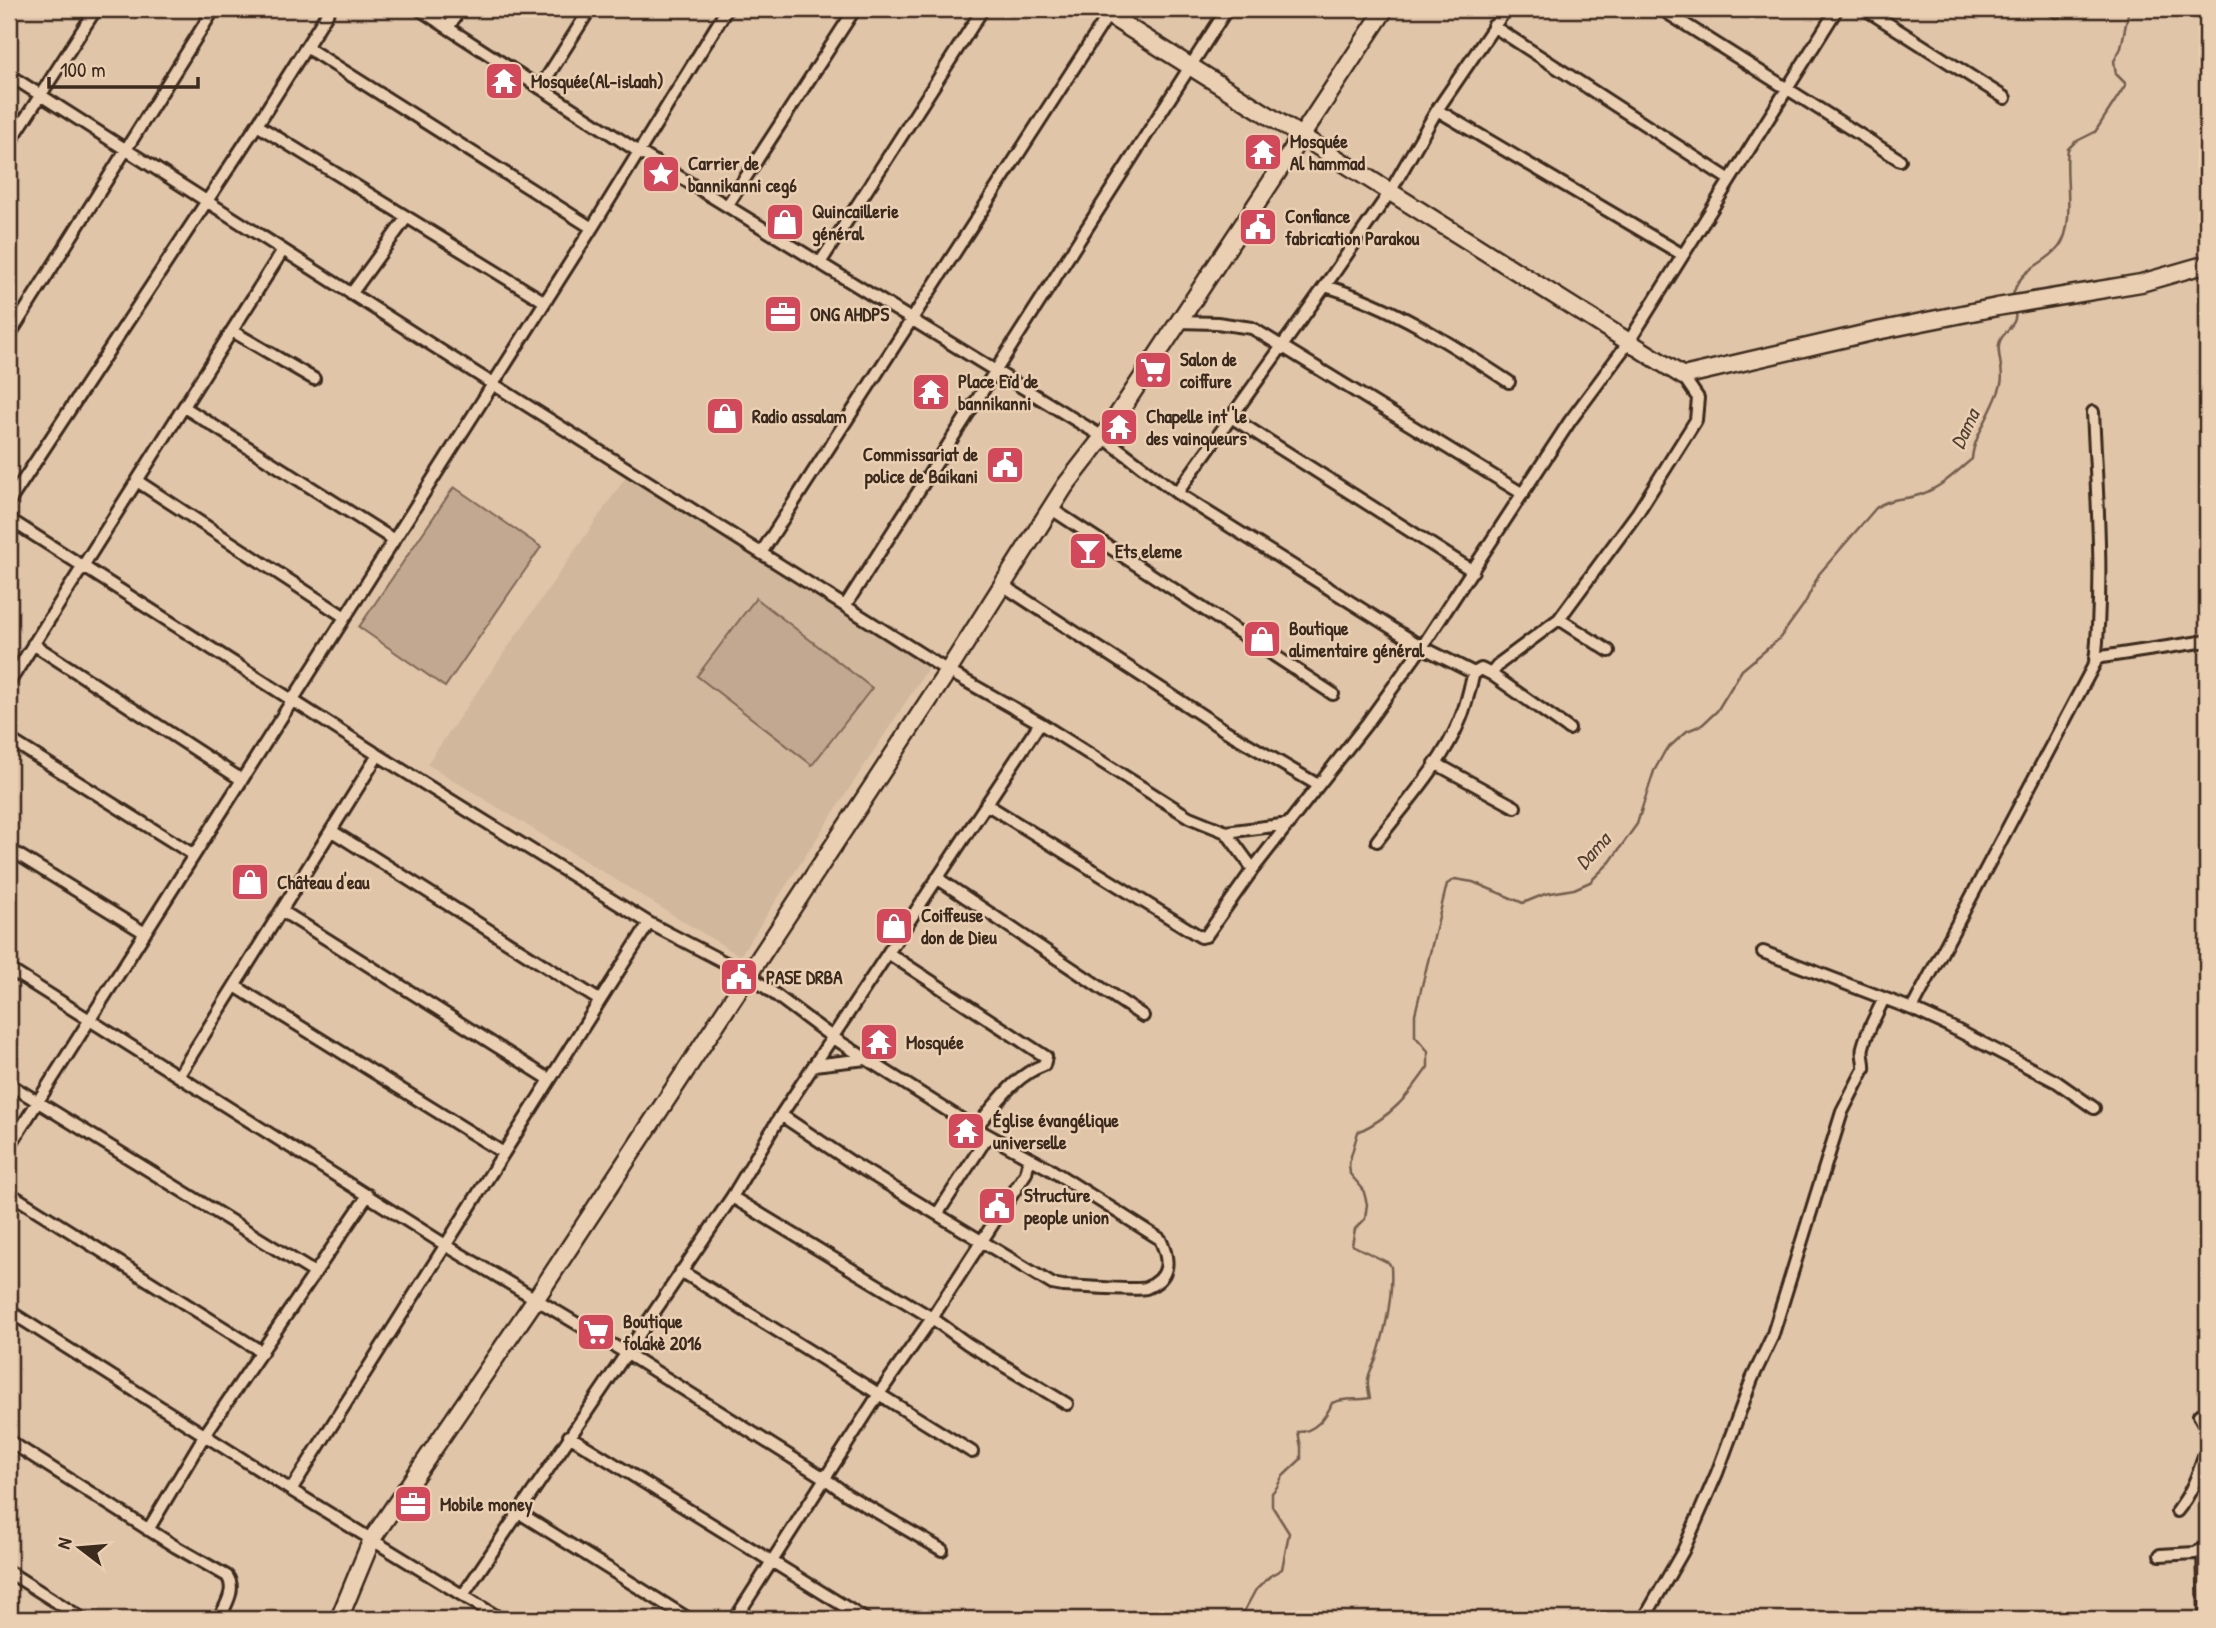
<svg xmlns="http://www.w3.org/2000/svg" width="2216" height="1628" viewBox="0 0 2216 1628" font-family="'Patrick Hand',sans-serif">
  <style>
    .built { fill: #d1b79c }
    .pitch { fill: #c2a890; stroke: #7e6957; stroke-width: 2 }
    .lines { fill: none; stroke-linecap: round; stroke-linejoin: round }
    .stream { stroke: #735e4d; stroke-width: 2.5 }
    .street-casing { stroke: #3b2a1e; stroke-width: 16 }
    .secondary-casing { stroke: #3b2a1e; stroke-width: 21 }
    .street { stroke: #ebcfb2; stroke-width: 10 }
    .secondary { stroke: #ebcfb2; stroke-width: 16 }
    .labels { text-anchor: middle; stroke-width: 5; stroke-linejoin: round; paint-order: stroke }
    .poi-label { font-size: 19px; font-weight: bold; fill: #3b2a1e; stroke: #ebcfb2; text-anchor: start }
    .water-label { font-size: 21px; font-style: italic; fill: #524032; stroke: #ebcfb2 }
  </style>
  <rect width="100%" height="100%" fill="#e0c5a9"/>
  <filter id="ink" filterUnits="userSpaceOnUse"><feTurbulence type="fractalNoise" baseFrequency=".0143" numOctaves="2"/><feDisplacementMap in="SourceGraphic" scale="14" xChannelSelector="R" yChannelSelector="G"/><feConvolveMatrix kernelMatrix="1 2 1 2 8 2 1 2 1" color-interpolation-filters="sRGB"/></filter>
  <g filter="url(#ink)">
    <path class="built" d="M628 474 930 665 740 956 427 764Z"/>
    <path class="pitch" d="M454 487 541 547 445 687 359 627Z
      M756 598 872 688 812 765 697 676Z"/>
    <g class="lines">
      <path class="stream" d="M2012 299C2018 267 2043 267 2059 247 2076 225 2064 176 2068 149L2075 142 2095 132 2126 84 2116 74 2114 61 2121 48 2129 9
        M1240 1619 1255 1591 1270 1576 1282 1569 1289 1533 1272 1506V1493L1277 1487 1282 1477 1301 1459V1447L1298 1432C1314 1432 1326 1418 1332 1403 1345 1397 1356 1401 1370 1398 1364 1371 1372 1374 1379 1350 1387 1323 1393 1296 1391 1267L1389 1263 1352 1245 1355 1229 1365 1219 1367 1204 1363 1189 1350 1174 1349 1163 1358 1132C1392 1116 1407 1097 1428 1067V1051L1415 1036V1014L1447 884 1455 879 1473 882 1523 903 1545 894 1574 889 1590 882 1610 862 1637 824 1654 771 1665 751 1687 731 1702 725 1717 711 1742 670 1779 639 1805 603 1819 574 1876 508C1892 496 1904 501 1922 494 1942 487 1956 472 1972 459 1973 436 1995 409 2001 384 2005 369 1995 352 2000 341 2005 329 2020 324 2014 309"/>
      <g class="street-casing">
        <path id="street" d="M419 9 639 152 1103 437 1177 493 1422 647 1474 673 1481 669 1491 674 1569 729
          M1661 9 1900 160
          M1865 9 2005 98
          M2053 9 2057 11
          M1493 26 1730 180
          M448 28 460 9
          M306 47 592 228
          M9 75 493 384 948 671 1040 723 1189 817 1226 832 1253 869
          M540 88 590 9
          M1437 110 1683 255
          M257 125 545 302
          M9 144 96 9
          M727 206 855 9
          M820 263 983 9
          M1325 286C1391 305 1453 345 1509 382
          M351 294 407 217
          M1178 322 1217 323 1252 328 1523 494
          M232 331 314 379
          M9 336 214 9
          M184 407 394 540
          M1231 417 1473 571
          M137 481 345 617
          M1177 493 1325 286 1390 192 1437 110 1506 9
          M9 502 257 125 330 9
          M1050 508 1333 694
          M9 519 378 755 649 923 749 975 832 1037 975 1128 1048 1168 1160 1239C1170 1260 1171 1278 1146 1288 1138 1291 1077 1286 1063 1286L1052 1284 851 1162 781 1115
          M761 553 1108 15
          M1001 584 1226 731 1318 785
          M845 606 1227 9
          M1559 619 1609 651
          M33 644 242 780
          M2095 658 2207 641
          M1491 674 1500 663 1559 619 1638 512 1696 420 1698 398 1683 376
          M9 683 283 250
          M9 739 194 855
          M1435 763 1515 807
          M986 804 1196 934 1201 937 1206 936 1253 869 1368 722 1422 647 1570 421 1628 343 1837 9
          M332 831 599 1000
          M1226 832 1289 824
          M1377 841C1406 803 1442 764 1460 720 1467 704 1469 689 1474 673
          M9 849 145 933
          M937 878 1143 1016
          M282 911 549 1079
          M1763 952 1912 1009 1947 1025 2057 1082 2094 1108
          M888 953 1046 1057 1044 1065C1013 1076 996 1105 975 1128
          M9 969 447 1246 626 1353 826 1479 846 1494 942 1550
          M235 986 502 1152
          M1912 1009 2095 663C2104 582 2097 494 2093 412
          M814 1065 866 1059
          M179 1075 378 755
          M9 1084 315 1273
          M9 1147 592 228 727 9
          M9 1193 262 1352
          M732 1197 932 1318 968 1344 1067 1404
          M938 1213 988 1136
          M681 1271 972 1452
          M9 1311 291 1490 501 1619
          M2199 1415 2207 1429
          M569 1436 865 1619
          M9 1441 176 1547 227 1576C237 1589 225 1606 219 1619
          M291 1490 649 923
          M2177 1511C2193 1492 2199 1471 2207 1448
          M518 1512 689 1619
          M148 1530 204 1436 368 1195
          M2203 1551 2205 1619
          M2160 1555 2195 1553 2205 1548
          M9 1572 83 1619
          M463 1595 732 1197 781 1115 1040 723
          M735 1619 879 1394 932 1318 1026 1173 1029 1158
          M1644 1619 1683 1551 1717 1473 1752 1379 1772 1337 1842 1112 1864 1069C1865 1061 1861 1055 1863 1047 1867 1030 1877 1014 1884 998"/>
      </g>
      <g class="secondary-casing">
        <path id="secondary" d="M1099 9 1683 376 1872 332 1997 307 2141 283 2207 264
          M339 1619 372 1539 535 1300 948 671 1065 486 1103 437 1385 9"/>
      </g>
      <use href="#street" class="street"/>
      <use href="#secondary" class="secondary"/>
    </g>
  </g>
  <defs>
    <g id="temple-square" transform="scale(2.0125)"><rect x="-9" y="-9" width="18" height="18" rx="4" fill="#d1495b" stroke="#ebcfb2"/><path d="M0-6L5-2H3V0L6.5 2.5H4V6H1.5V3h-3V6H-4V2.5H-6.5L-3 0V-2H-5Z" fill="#fff"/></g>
    <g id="sight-square" transform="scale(2.0125)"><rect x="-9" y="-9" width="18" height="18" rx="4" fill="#d1495b" stroke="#ebcfb2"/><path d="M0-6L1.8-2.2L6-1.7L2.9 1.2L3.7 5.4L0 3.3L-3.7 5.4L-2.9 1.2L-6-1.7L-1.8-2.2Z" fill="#fff"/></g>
    <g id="shop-square" transform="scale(2.0125)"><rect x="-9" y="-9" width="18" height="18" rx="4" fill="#d1495b" stroke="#ebcfb2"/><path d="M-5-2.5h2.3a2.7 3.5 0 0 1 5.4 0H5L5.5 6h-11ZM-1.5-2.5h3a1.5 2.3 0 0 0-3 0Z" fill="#fff"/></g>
    <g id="civic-square" transform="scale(2.0125)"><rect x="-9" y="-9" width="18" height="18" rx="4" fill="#d1495b" stroke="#ebcfb2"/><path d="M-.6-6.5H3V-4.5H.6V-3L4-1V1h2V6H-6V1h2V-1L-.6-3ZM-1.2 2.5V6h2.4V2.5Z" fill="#fff"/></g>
    <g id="office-square" transform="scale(2.0125)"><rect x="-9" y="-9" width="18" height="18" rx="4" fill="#d1495b" stroke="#ebcfb2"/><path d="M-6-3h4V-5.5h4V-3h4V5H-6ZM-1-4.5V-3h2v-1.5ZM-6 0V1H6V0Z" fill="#fff"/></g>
    <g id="supermarket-square" transform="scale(2.0125)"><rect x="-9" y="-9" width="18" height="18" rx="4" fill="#d1495b" stroke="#ebcfb2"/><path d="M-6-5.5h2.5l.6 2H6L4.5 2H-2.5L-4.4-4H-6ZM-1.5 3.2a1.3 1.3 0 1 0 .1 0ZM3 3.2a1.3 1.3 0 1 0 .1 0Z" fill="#fff"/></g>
    <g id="bar-square" transform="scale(2.0125)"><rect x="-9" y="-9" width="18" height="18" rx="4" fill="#d1495b" stroke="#ebcfb2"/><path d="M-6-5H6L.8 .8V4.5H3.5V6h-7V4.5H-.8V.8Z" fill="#fff"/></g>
  </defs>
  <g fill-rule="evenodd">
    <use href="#temple-square" x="504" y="81"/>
    <use href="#temple-square" x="1263" y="152"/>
    <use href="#sight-square" x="661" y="174"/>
    <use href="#shop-square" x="785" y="222"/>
    <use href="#civic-square" x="1258" y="227"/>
    <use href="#office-square" x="783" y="314"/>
    <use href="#supermarket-square" x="1153" y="370"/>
    <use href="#temple-square" x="931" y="392"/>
    <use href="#shop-square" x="725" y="416"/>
    <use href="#temple-square" x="1119" y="427"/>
    <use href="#civic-square" x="1005" y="465"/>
    <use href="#bar-square" x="1088" y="551"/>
    <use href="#shop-square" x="1262" y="639"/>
    <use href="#shop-square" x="250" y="882"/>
    <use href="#shop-square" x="894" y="926"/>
    <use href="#civic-square" x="739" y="977"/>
    <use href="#temple-square" x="879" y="1042"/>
    <use href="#temple-square" x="966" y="1131"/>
    <use href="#civic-square" x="997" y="1206"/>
    <use href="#supermarket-square" x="596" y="1332"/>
    <use href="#office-square" x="413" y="1504"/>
  </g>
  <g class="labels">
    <g class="poi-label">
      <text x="531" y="88">Mosquée(Al-islaah)</text>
      <text x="1290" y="148">Mosquée<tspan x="1290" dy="22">Al hammad</tspan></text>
      <text x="688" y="170">Carrier de<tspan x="688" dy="22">bannikanni ceg6</tspan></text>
      <text x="812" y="218">Quincaillerie<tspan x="812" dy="22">général</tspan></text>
      <text x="1285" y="223">Confiance<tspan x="1285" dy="22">fabrication Parakou</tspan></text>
      <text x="810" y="321">ONG AHDPS</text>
      <text x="1180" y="366">Salon de<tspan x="1180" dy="22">coiffure</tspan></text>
      <text x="958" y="388">Place Eïd de<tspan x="958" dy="22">bannikanni</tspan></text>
      <text x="752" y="423">Radio assalam</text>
      <text x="1146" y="423">Chapelle int 'le<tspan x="1146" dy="22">des vainqueurs</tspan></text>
      <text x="978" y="461" text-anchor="end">Commissariat de<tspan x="978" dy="22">police de Baikani</tspan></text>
      <text x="1115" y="558">Ets eleme</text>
      <text x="1289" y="635">Boutique<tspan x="1289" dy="22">alimentaire général</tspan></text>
      <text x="277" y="889">Château d'eau</text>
      <text x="921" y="922">Coiffeuse<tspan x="921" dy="22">don de Dieu</tspan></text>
      <text x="766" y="984">PASE DRBA</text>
      <text x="906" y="1049">Mosquée</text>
      <text x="993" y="1127">Église évangélique<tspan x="993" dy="22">universelle</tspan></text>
      <text x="1024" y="1202">Structure<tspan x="1024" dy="22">people union</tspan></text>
      <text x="623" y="1328">Boutique<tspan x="623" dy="22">folakè 2016</tspan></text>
      <text x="440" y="1511">Mobile money</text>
    </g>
    <g class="water-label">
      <text transform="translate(1965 429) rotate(-65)" y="7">Dama</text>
      <text transform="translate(1593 851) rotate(-48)" y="7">Dama</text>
    </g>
  </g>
  <rect width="2216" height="1628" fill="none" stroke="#ebcfb2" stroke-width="35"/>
  <rect x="18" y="18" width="2181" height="1593" fill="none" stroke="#3b2a1e" stroke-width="2.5" filter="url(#ink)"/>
  <g transform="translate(80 1548) rotate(286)" stroke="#ebcfb2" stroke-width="5" paint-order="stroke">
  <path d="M0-5L12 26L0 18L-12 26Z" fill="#3b2a1e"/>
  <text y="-10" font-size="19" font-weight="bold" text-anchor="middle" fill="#3b2a1e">N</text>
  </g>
  <path d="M49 77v10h149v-10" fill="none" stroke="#3b2a1e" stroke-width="3.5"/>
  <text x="60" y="77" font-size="21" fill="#3b2a1e" stroke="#ebcfb2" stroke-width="5" paint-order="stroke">100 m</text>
</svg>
